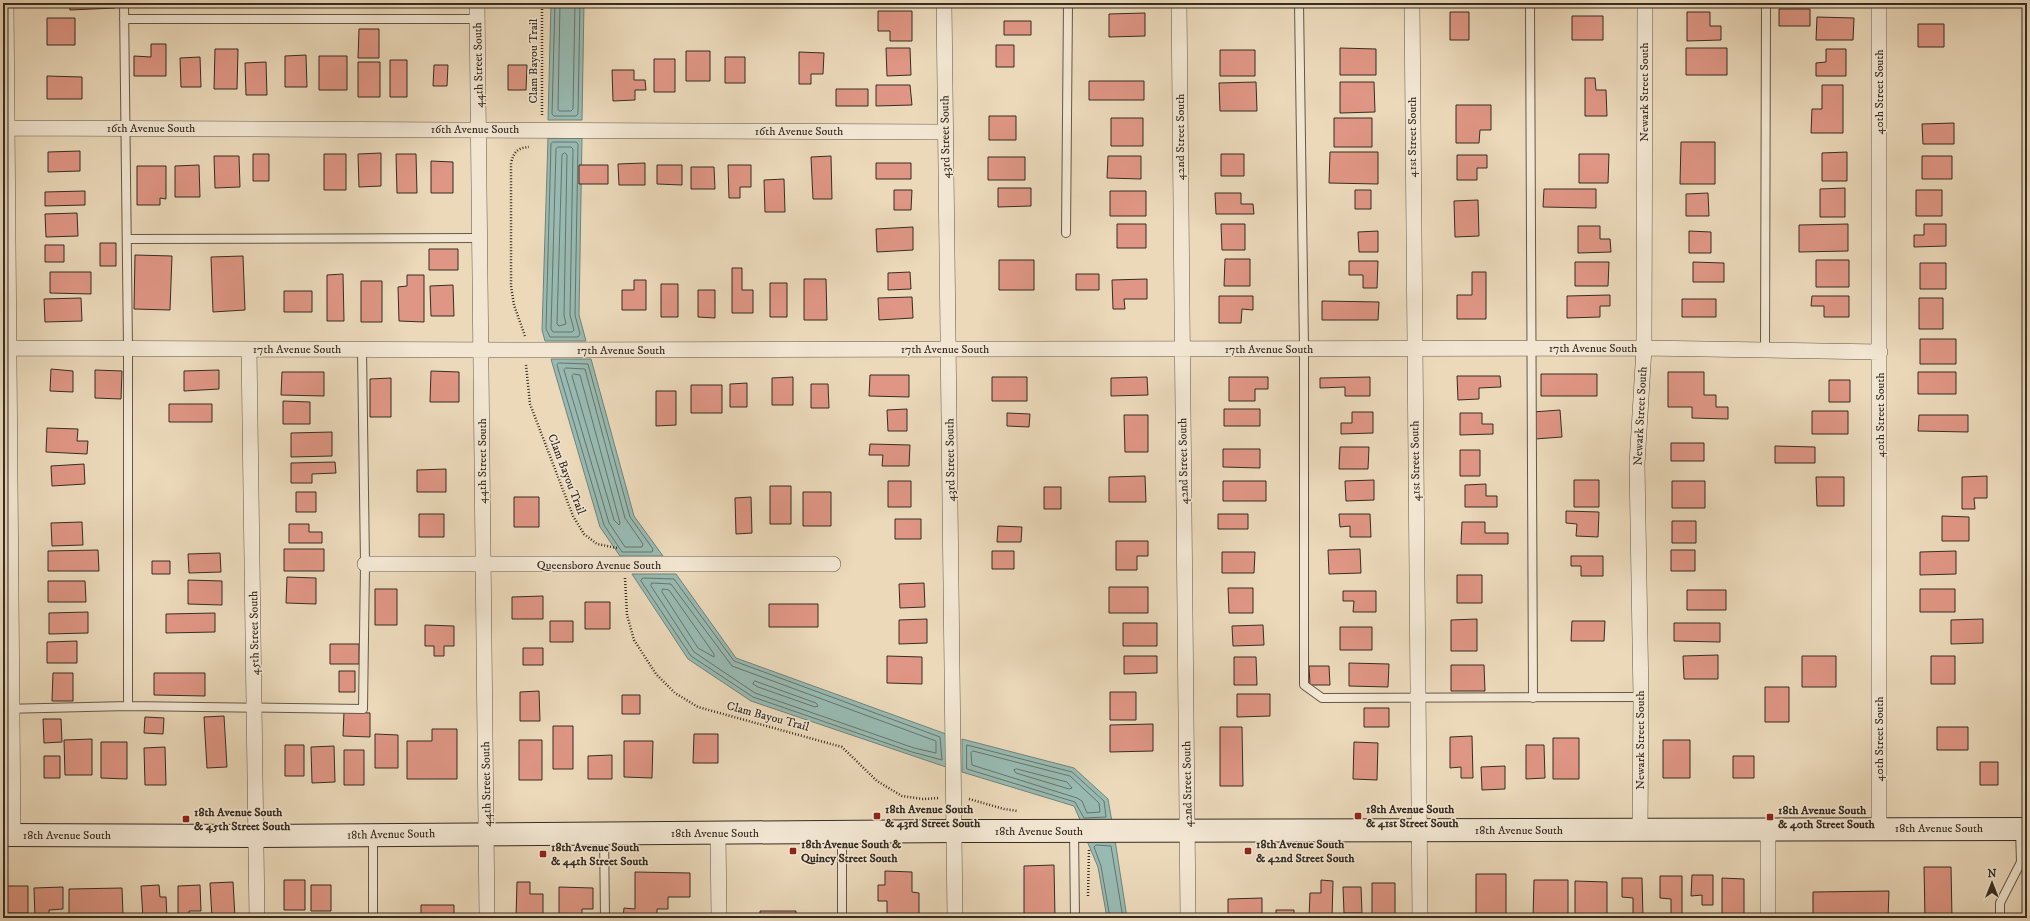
<svg xmlns="http://www.w3.org/2000/svg" width="2030" height="921" viewBox="0 0 2030 921" font-family="'IM FELL DW Pica',serif">
  <style>
    .water { fill: #98bab2; stroke: #718278 }
    .lines { fill: none; stroke-linecap: round; stroke-linejoin: round }
    .shore { stroke: #68746a; stroke-width: 1 }
    .building { fill: #df9684; stroke: #372d22 }
    .lane-casing { stroke: #645848; stroke-width: 10 }
    .street-casing { stroke: #645848; stroke-width: 16 }
    .secondary-casing { stroke: #372d22; stroke-width: 24 }
    .path { stroke: #372d22; stroke-width: 2.5; stroke-dasharray: 1 2; stroke-linecap: butt }
    .lane { stroke: #f2e6d2; stroke-width: 8 }
    .street { stroke: #f2e6d2; stroke-width: 15 }
    .secondary { stroke: #f2e6d2; stroke-width: 22 }
    .poi-dot { fill: #8f2418; stroke: #f2e6d2; stroke-width: 1.5 }
    .labels { text-anchor: middle; stroke-width: 3; stroke-linejoin: round; paint-order: stroke }
    .street-label { font-size: 12px; fill: #372d22; stroke: #f2e6d2 }
    .poi-label { font-size: 12px; font-weight: bold; fill: #372d22; stroke: #f2e6d2; text-anchor: start }
  </style>
  <rect width="100%" height="100%" fill="#ebd9ba"/>
  <filter id="stains"><feTurbulence type="fractalNoise" baseFrequency=".005" numOctaves="4"/><feColorMatrix values="0 0 0 0 .2 0 0 0 0 .09 0 0 0 0 .02 0 0 0 .5 -.17"/></filter>
  <radialGradient id="worn" r=".72"><stop offset=".6" stop-color="#630" stop-opacity="0"/><stop offset="1" stop-color="#630" stop-opacity=".3"/></radialGradient>
  <path class="water" d="M551 3H584L582 120H548Z
    M548 138H582L579 315 586 341H545L542 330Z
    M551 359H591L634 516 663 556H620L600 527Z
    M632 574H676L736 658 946 734V767L751 701 688 659Z
    M962 739 1074 768 1108 799 1112 822H1081L1074 806 962 772Z
    M1115 840 1127 918H1107L1098 867 1087 841Z"/>
  <g class="lines">
    <path class="shore" d="M555 3 552 114 554 116H576L578 114 580 3
      M560 3 558 109 559 111H571L573 109 575 3
      M553 142H576L578 144 575 315 580 334 578 337H550L546 329 551 144Z
      M558 147H571L573 149 570 315 574 330 572 332H553L551 329 556 149Z
      M565 153 567 155 564 315 566 324 559 326 557 324 562 155Z
      M559 363 588 364 630 517 653 549 652 552H622L604 525 557 365Z
      M566 368 585 369 625 518 643 544 642 547H625L609 523 564 370Z
      M574 374 580 375 620 523 619 525 614 520 572 376Z
      M643 578 674 579 734 661 940 737 942 760 912 752 753 697 691 656 641 581Z
      M652 583 671 584 732 666 936 741V753L914 748 755 693 694 652 651 586Z
      M663 589 669 590 714 654V657L698 648 662 592Z
      M755 681 816 703 818 706 815 707 758 687 753 684Z
      M967 745 1072 772 1104 801 1106 817 1084 818 1075 802 967 769Z
      M973 751 1070 776 1099 803 1100 812 1087 813 1082 801 1077 798 972 765 971 753Z
      M1017 769 1067 782 1072 788 1069 789 1016 773 1014 770Z
      M1110 918 1101 866 1094 847 1096 845 1111 846 1123 918"/>
  </g>
  <path class="building" d="M69 3H115V8L70 10Z
    M986 3H1005V4L986 5Z
    M1354 3H1375V5H1354Z
    M1441 3H1467V5H1441Z
    M1779 9H1810V26H1779Z
    M878 11H912V41H890V31H878Z
    M1450 12H1469V40H1450Z
    M1687 12H1710V26H1721V40L1687 41Z
    M1145 13V36L1109 37V14Z
    M1572 16H1603V40H1572Z
    M1817 17 1854 18 1853 40H1816Z
    M47 18H75V45H47Z
    M1004 21H1031V35H1004Z
    M1918 24H1944V47H1918Z
    M359 29H379V58H358Z
    M151 44H166V76H134V56L151 57Z
    M996 45H1014V67H996Z
    M886 48H910L911 75 887 76Z
    M1340 48 1376 49V75H1340Z
    M1686 48H1727V75H1686Z
    M215 49H238L237 89H214Z
    M1826 49H1846V76H1816V63L1826 62Z
    M1220 50H1255V76H1220Z
    M686 51H710V81H686Z
    M799 52 824 53 823 74H811V84H799Z
    M306 55 307 87H285V56Z
    M319 56H347V90H319Z
    M200 57 201 87H181L180 58Z
    M725 57H745V83H725Z
    M654 59H675V92H654Z
    M390 60H407V97H390Z
    M266 62 267 95H246L245 63Z
    M358 62H380V97H358Z
    M434 65H448L447 86H433Z
    M508 65H527L526 90H508Z
    M612 70H634V80H645L646 90H635V100L613 101Z
    M47 76 82 77V99H47Z
    M1585 78H1595L1596 90H1606L1607 116H1585Z
    M1089 81H1144V100H1089Z
    M1256 82 1257 111H1220L1219 83Z
    M1340 82H1374L1375 112 1340 113Z
    M876 85H910L912 105 876 106Z
    M1822 85H1843V133H1811L1812 109H1822Z
    M836 89H868V106H836Z
    M1456 105H1491V130H1480L1479 143H1456Z
    M989 116H1016V140H989Z
    M1111 118H1143V146H1111Z
    M1334 118H1372V147H1334Z
    M1954 123V144H1923L1922 124Z
    M1681 142H1715V184H1680Z
    M80 151V171L48 172V152Z
    M1330 152H1378V184L1329 183Z
    M1847 152V181H1822V153Z
    M381 153V186L359 187 358 154Z
    M253 154H269V181H253Z
    M324 154H346V190H324Z
    M396 154H416L417 193H397Z
    M1221 154H1244V176H1221Z
    M1579 154H1609L1608 183H1579Z
    M1457 155H1487V168H1477V180H1457Z
    M214 156H239L240 187 215 188Z
    M831 156 832 199H813L811 157Z
    M1108 156H1141V179L1107 178Z
    M1922 156H1952V179H1922Z
    M988 157H1025V180H988Z
    M431 161 453 162V193H431Z
    M645 163V185H619L618 164Z
    M876 163H911V179H876Z
    M199 165 200 197H175V166Z
    M579 165H608V184H579Z
    M657 165H682V185L657 184Z
    M728 165H751V187H740V198H729Z
    M137 166H166V199L160 198V205H137Z
    M691 167H714L715 189H691Z
    M784 179 785 212H765L764 180Z
    M998 188H1031V206L998 207Z
    M1845 188V217H1820V189Z
    M1544 189H1596V208L1543 207Z
    M894 190H912L911 210H894Z
    M1355 190H1371V209H1355Z
    M1916 190H1942V216H1916Z
    M85 191V205L45 206V192Z
    M1110 191H1146V216H1110Z
    M1215 193H1241V204H1253L1254 214H1216Z
    M1708 193 1709 216H1686V194Z
    M1478 200 1479 236 1455 237 1454 201Z
    M77 213 78 236 46 237 45 214Z
    M1117 224H1146V248H1117Z
    M1221 224H1245V250H1222Z
    M1848 224V251L1799 252V225Z
    M1924 224H1946V246L1914 247V235H1924Z
    M1578 226H1600V239H1610L1611 252 1578 253Z
    M913 227V250L877 252 876 229Z
    M1378 231V252H1359L1358 232Z
    M1689 231 1711 232V253H1689Z
    M100 243H116V266H100Z
    M45 245H64V262H45Z
    M429 249H458V270H429Z
    M135 255 172 256 170 310 134 309Z
    M243 256 245 310 213 312 211 257Z
    M1225 259H1250V286H1224Z
    M999 260H1034V290H999Z
    M1816 260H1849V287H1816Z
    M1349 261H1378L1377 288H1363V275H1349Z
    M1575 262H1609L1608 286H1575Z
    M1693 262 1724 263V282H1693Z
    M1920 263H1946V289H1920Z
    M732 268H742V290H753V313H732Z
    M50 272H91V294L50 293Z
    M910 272 911 289 888 290V273Z
    M1472 272H1486V319H1457V295H1472Z
    M343 274 344 321H327V275Z
    M1076 274H1099V290H1076Z
    M407 275H424V322L399 321 398 287 407 286Z
    M804 279H826L827 320H804Z
    M1147 279V299H1124L1125 309H1113L1112 280Z
    M634 280H646V310H622V290H634Z
    M361 281H382V322H361Z
    M770 283H787V317H770Z
    M661 284H678V317H661Z
    M453 285 454 316H431L430 286Z
    M698 290H715V318L698 317Z
    M284 291H312V312H284Z
    M1610 295V306H1600V317L1567 318V296Z
    M1219 296H1253V310L1242 309 1241 323H1219Z
    M1812 296H1849V317H1824V306H1811Z
    M912 297 913 318 879 320 878 298Z
    M81 298 82 321 45 322 44 299Z
    M1919 298H1943V329H1919Z
    M1682 299H1716V317H1682Z
    M1322 301 1379 302 1378 320H1322Z
    M1920 339H1956V364H1920Z
    M51 369 73 371V392L50 391Z
    M95 370 122 371 121 399 95 398Z
    M219 370V389L184 391V371Z
    M431 371 459 372V402H430Z
    M282 372H324V396L281 395Z
    M1668 372H1704V395H1716V407H1728V419L1692 418V407H1668Z
    M1918 372H1956V394H1918Z
    M1541 374H1597V396H1541Z
    M870 375H909V397L869 396Z
    M1457 376H1500L1501 387 1479 388V399L1458 400Z
    M793 377V405H772V378Z
    M992 377H1027V401H992Z
    M1147 377 1148 395 1111 396V378Z
    M1229 377H1268V389H1255V401H1229Z
    M1370 377V396H1345V387L1320 388V378Z
    M391 378V417H370V379Z
    M1829 380H1850V402H1829Z
    M747 383V407H730V384Z
    M811 384H828L829 408H811Z
    M691 385H722V413H691Z
    M656 391H676V425L656 426Z
    M283 401 310 402V424H283Z
    M169 404H212V422H169Z
    M907 409V431H888L887 410Z
    M1224 409H1260V426H1224Z
    M1560 410 1562 437 1535 439 1533 412Z
    M1812 411H1848V434H1812Z
    M1352 412H1373V433L1341 434V423H1352Z
    M1007 413 1030 414 1029 427 1007 426Z
    M1460 413H1482V424H1493V434L1460 435Z
    M1124 415H1148V452H1125Z
    M1919 415H1968V432L1918 431Z
    M47 428 78 429 77 441H88L87 454 46 452Z
    M332 432V456L291 457V433Z
    M1671 443H1704V461H1671Z
    M870 444 910 445 909 466H882L883 455H869Z
    M1775 446 1815 447V463H1775Z
    M1340 447H1369L1368 469H1339Z
    M1223 449H1260V468L1223 467Z
    M1460 450H1480V476H1460Z
    M335 462 336 473 312 474V483H291V463Z
    M84 464 85 484 52 486 51 466Z
    M446 469V492H417V470Z
    M1145 476 1146 502H1109V477Z
    M1987 476V498H1974L1975 509H1962V477Z
    M1816 477H1844V506H1817Z
    M1374 480V500L1346 501 1345 481Z
    M1574 480H1599V507H1574Z
    M888 481H911V507H888Z
    M1223 481H1266V501H1223Z
    M1672 481H1705V508H1672Z
    M1486 484V496H1497V507H1465V485Z
    M770 486H791V524H770Z
    M1044 487H1061V509H1044Z
    M296 492H316V512H296Z
    M803 492H831V526H803Z
    M514 497H539V527H514Z
    M751 497 752 533 736 534 735 498Z
    M1566 511 1599 512 1598 537 1576 536 1577 524 1566 523Z
    M419 514H444V537H419Z
    M1218 514H1248V529H1218Z
    M1339 514H1370L1371 537H1350V526L1340 527Z
    M1942 516 1969 517V541H1942Z
    M895 519H921V539H895Z
    M1672 521H1696V543H1672Z
    M82 522 83 545 52 546 51 523Z
    M1462 522H1485V533H1508V544H1461Z
    M289 524H309V532H322V543H289Z
    M998 526 1022 527 1021 542H997Z
    M1116 541H1148V556H1137V570H1116Z
    M284 549H324V571H284Z
    M1360 549 1361 573 1329 574 1328 550Z
    M98 550 99 571H48V551Z
    M1671 550H1695V571H1671Z
    M992 551H1014V569H992Z
    M1956 551V574L1920 575V552Z
    M1222 552H1255L1254 573H1222Z
    M220 553 221 572 189 573 188 554Z
    M1571 556H1603V576H1581V566H1571Z
    M152 561H170V574H152Z
    M1457 575H1482V603H1457Z
    M287 577 316 578V604L286 603Z
    M188 580 222 581V605L188 604Z
    M48 581H85L86 602H48Z
    M924 583 925 607 900 608 899 584Z
    M1109 587H1148V613H1109Z
    M1228 588H1253V613H1229Z
    M375 589H397V625H375Z
    M1920 589H1955V612H1920Z
    M1687 590H1726V610H1687Z
    M1343 591H1376V612H1353L1354 601H1343Z
    M543 596V619H512V597Z
    M585 602H610V629H585Z
    M769 604H818V627H769Z
    M88 612V633L49 634V613Z
    M215 613V632L166 633V614Z
    M927 619V643L899 644V620Z
    M1477 619V651H1451V620Z
    M1983 619V643L1951 644V620Z
    M550 621H573V642H550Z
    M1572 621H1605L1604 641H1571Z
    M1123 623H1157V646H1123Z
    M1674 623H1720V642L1674 641Z
    M425 625 454 626V646H444V656H434V646H425Z
    M1263 625 1264 645 1233 646 1232 626Z
    M1340 627H1372V650H1340Z
    M77 641V663H47V642Z
    M330 644H359V664H330Z
    M523 648H543V665H523Z
    M1718 655V679H1684L1683 656Z
    M887 656 922 657V684L887 683Z
    M1124 656H1157V673L1124 674Z
    M1802 656H1836V687H1802Z
    M1931 656H1955V684H1931Z
    M1234 657H1256L1257 685H1234Z
    M1349 663 1389 664 1388 687 1349 686Z
    M1451 665H1484L1485 691H1451Z
    M1309 666H1329L1330 685H1310Z
    M339 671H355V692H339Z
    M53 673H73V701H52Z
    M154 673H205V696L154 695Z
    M1765 687H1789V722H1765Z
    M539 691 540 721H520V692Z
    M1110 692H1136V720H1110Z
    M1237 694H1270V716L1237 717Z
    M622 695H640V714H622Z
    M1364 708H1389V727H1364Z
    M344 712 370 713V737L343 736Z
    M224 716 227 767 207 768 204 717Z
    M145 717 164 718 163 734 144 733Z
    M43 719H61L62 742 44 743Z
    M1153 724V751L1110 752V725Z
    M553 726H573V769H553Z
    M1220 727H1242L1243 786H1220Z
    M1937 727H1968V750H1937Z
    M432 729H457V779H407V741H432Z
    M375 734 398 735V768H375Z
    M694 734H718V763H693Z
    M1472 736 1473 778H1461V767L1450 768V737Z
    M1553 738H1579V779H1553Z
    M92 739V775H65L64 740Z
    M519 740H542V780H519Z
    M1663 740H1690V778H1663Z
    M624 741H653L652 778 624 777Z
    M101 742H127V779L101 778Z
    M1354 742 1378 743 1377 780 1353 779Z
    M285 745H304V776H285Z
    M1526 745H1544L1545 778 1526 779Z
    M334 746 335 782 312 783 311 747Z
    M165 747 166 785H145L144 748Z
    M344 750H364V785H344Z
    M612 755V779H588V756Z
    M44 756H60V778H44Z
    M1733 756H1754V778H1733Z
    M1980 762H1998V785H1980Z
    M1505 766V789L1482 790 1481 767Z
    M1054 865 1055 918H1024V866Z
    M1924 867H1951L1952 918H1925Z
    M885 871 912 872V892L919 893V915H887V901H878V885H885Z
    M635 872 690 873V897H668V909H657V918H623L624 908 635 909Z
    M1476 874H1506V916H1476Z
    M1692 875H1713V905H1702V895L1691 896Z
    M1660 876H1682V918H1671V899L1660 898Z
    M1622 878H1642L1643 918H1633V898L1622 897Z
    M1722 878 1744 879V916H1722Z
    M284 880H305V910H284Z
    M1321 880 1333 881 1332 918H1309L1310 893H1321Z
    M1534 880H1568V918H1533Z
    M1575 881 1607 882V918H1575Z
    M233 882 235 918H212L210 883Z
    M517 882H530V894H543V918H516Z
    M1372 883H1395V918H1372Z
    M159 885 160 897H166L167 918H143L141 886Z
    M200 885 201 911H189V918H178V886Z
    M311 885H331V911H311Z
    M3 886H28V913H3Z
    M63 887V909L49 910V918H35L34 888Z
    M559 887 593 888V909H582V918H559Z
    M1343 887H1361L1362 913H1344Z
    M122 888 123 915 69 916V889Z
    M1889 891 1888 918H1813V892Z
    M1262 898V918H1228V899Z
    M421 905H454V918H421Z
    M1276 910H1294V918H1276Z
    M760 911H796V918H760Z"/>
  <g class="lines">
    <g class="lane-casing">
      <path id="lane" d="M124 3 128 349V706
        M1299 3 1304 348V685L1322 698 1641 697
        M1530 3 1533 698
        M124 19H477
        M1066 233 1068 3
        M127 239 480 238
        M1765 350 1766 3
        M3 709 128 706 363 709 365 564 362 349
        M1074 832 1075 918
        M842 833V918
        M604 834 605 918
        M373 837V918
        M2000 918V903L2021 862 2020 829"/>
    </g>
    <g class="street-casing">
      <path id="street" d="M6 3 13 835
        M477 3 487 918
        M944 3 955 918
        M1179 3 1188 918
        M1412 3 1420 918
        M6 128 944 132
        M10 348 526 350 1644 348 1880 352
        M249 349 257 918
        M365 564H833
        M1879 828V3
        M1768 829V918
        M1640 830 1641 697 1637 464 1644 348 1645 3
        M718 833 719 918"/>
    </g>
    <g class="secondary-casing">
      <path id="secondary" d="M3 835 257 836 954 831 2027 829"/>
    </g>
    <path class="path" d="M542 3V117
      M525 336 514 305 511 286V163C514 152 517 148 529 147
      M526 365 530 404 573 516 584 534 597 544 617 548
      M625 578 627 615 634 640 656 674 675 693 698 707 842 747 877 781 902 796 923 799 940 798
      M969 799 1004 809 1018 811
      M1088 896 1089 849"/>
    <use href="#lane" class="lane"/>
    <use href="#street" class="street"/>
    <use href="#secondary" class="secondary"/>
  </g>
  <g class="poi-dot">
    <rect x="873" y="812" width="8" height="8" rx="2"/>
    <rect x="1354" y="812" width="8" height="8" rx="2"/>
    <rect x="1766" y="813" width="8" height="8" rx="2"/>
    <rect x="182" y="815" width="8" height="8" rx="2"/>
    <rect x="789" y="847" width="8" height="8" rx="2"/>
    <rect x="1244" y="847" width="8" height="8" rx="2"/>
    <rect x="539" y="850" width="8" height="8" rx="2"/>
  </g>
  <g class="labels">
    <g class="street-label">
      <text transform="translate(533 61) rotate(-90)" y="4">Clam Bayou Trail</text>
      <text transform="translate(478 65) rotate(-91)" y="4">44th Street South</text>
      <text transform="translate(1644 92) rotate(-90)" y="4">Newark Street South</text>
      <text transform="translate(1879 92) rotate(-90)" y="4">40th Street South</text>
      <text x="151" y="132">16th Avenue South</text>
      <text x="475" y="133">16th Avenue South</text>
      <text x="799" y="135">16th Avenue South</text>
      <text transform="translate(945 137) rotate(-91)" y="4">43rd Street South</text>
      <text transform="translate(1180 137) rotate(-90)" y="4">42nd Street South</text>
      <text transform="translate(1412 137) rotate(-90)" y="4">41st Street South</text>
      <text x="1593" y="352">17th Avenue South</text>
      <text x="297" y="353">17th Avenue South</text>
      <text x="945" y="353">17th Avenue South</text>
      <text x="1269" y="353">17th Avenue South</text>
      <text x="621" y="354">17th Avenue South</text>
      <text transform="translate(1880 415) rotate(-90)" y="4">40th Street South</text>
      <text transform="translate(1640 416) rotate(-87)" y="4">Newark Street South</text>
      <text transform="translate(950 460) rotate(-91)" y="4">43rd Street South</text>
      <text transform="translate(482 461) rotate(-90)" y="4">44th Street South</text>
      <text transform="translate(1183 461) rotate(-91)" y="4">42nd Street South</text>
      <text transform="translate(1415 461) rotate(-91)" y="4">41st Street South</text>
      <text transform="translate(567 474) rotate(69)" y="4">Clam Bayou Trail</text>
      <text x="599" y="569">Queensboro Avenue South</text>
      <text transform="translate(254 633) rotate(-91)" y="4">45th Street South</text>
      <text transform="translate(768 716) rotate(15)" y="4">Clam Bayou Trail</text>
      <text transform="translate(1879 739) rotate(-90)" y="4">40th Street South</text>
      <text transform="translate(1640 740) rotate(-90)" y="4">Newark Street South</text>
      <text transform="translate(486 784) rotate(-91)" y="4">44th Street South</text>
      <text transform="translate(1187 784) rotate(-91)" y="4">42nd Street South</text>
      <text x="1939" y="832">18th Avenue South</text>
      <text x="1519" y="834">18th Avenue South</text>
      <text x="1039" y="835">18th Avenue South</text>
      <text x="715" y="837">18th Avenue South</text>
      <text transform="translate(391 834) rotate(-1)" y="4">18th Avenue South</text>
      <text x="67" y="839">18th Avenue South</text>
    </g>
    <g class="poi-label">
      <text x="885" y="813">18th Avenue South<tspan x="885" dy="14">&amp; 43rd Street South</tspan></text>
      <text x="1366" y="813">18th Avenue South<tspan x="1366" dy="14">&amp; 41st Street South</tspan></text>
      <text x="1778" y="814">18th Avenue South<tspan x="1778" dy="14">&amp; 40th Street South</tspan></text>
      <text x="194" y="816">18th Avenue South<tspan x="194" dy="14">&amp; 45th Street South</tspan></text>
      <text x="801" y="848">18th Avenue South &amp;<tspan x="801" dy="14">Quincy Street South</tspan></text>
      <text x="1256" y="848">18th Avenue South<tspan x="1256" dy="14">&amp; 42nd Street South</tspan></text>
      <text x="551" y="851">18th Avenue South<tspan x="551" dy="14">&amp; 44th Street South</tspan></text>
    </g>
  </g>
  <rect width="2030" height="921" fill="none" stroke="#ebd9ba" stroke-width="16"/>
  <rect x="4" y="4" width="2022" height="913" fill="none" stroke="#372d22" stroke-width="2"/>
  <rect x="8" y="8" width="2014" height="905" fill="none" stroke="#372d22"/>
  <g transform="translate(1992 883)" stroke="#f2e6d2" stroke-width="3" paint-order="stroke">
  <path d="M0-3L7 15L0 10L-7 15Z" fill="#372d22"/>
  <text y="-6" font-size="11" font-weight="bold" text-anchor="middle" fill="#372d22">N</text>
  </g>
  <rect width="100%" height="100%" filter="url(#stains)"/>
  <rect width="100%" height="100%" fill="url(#worn)"/>
</svg>
